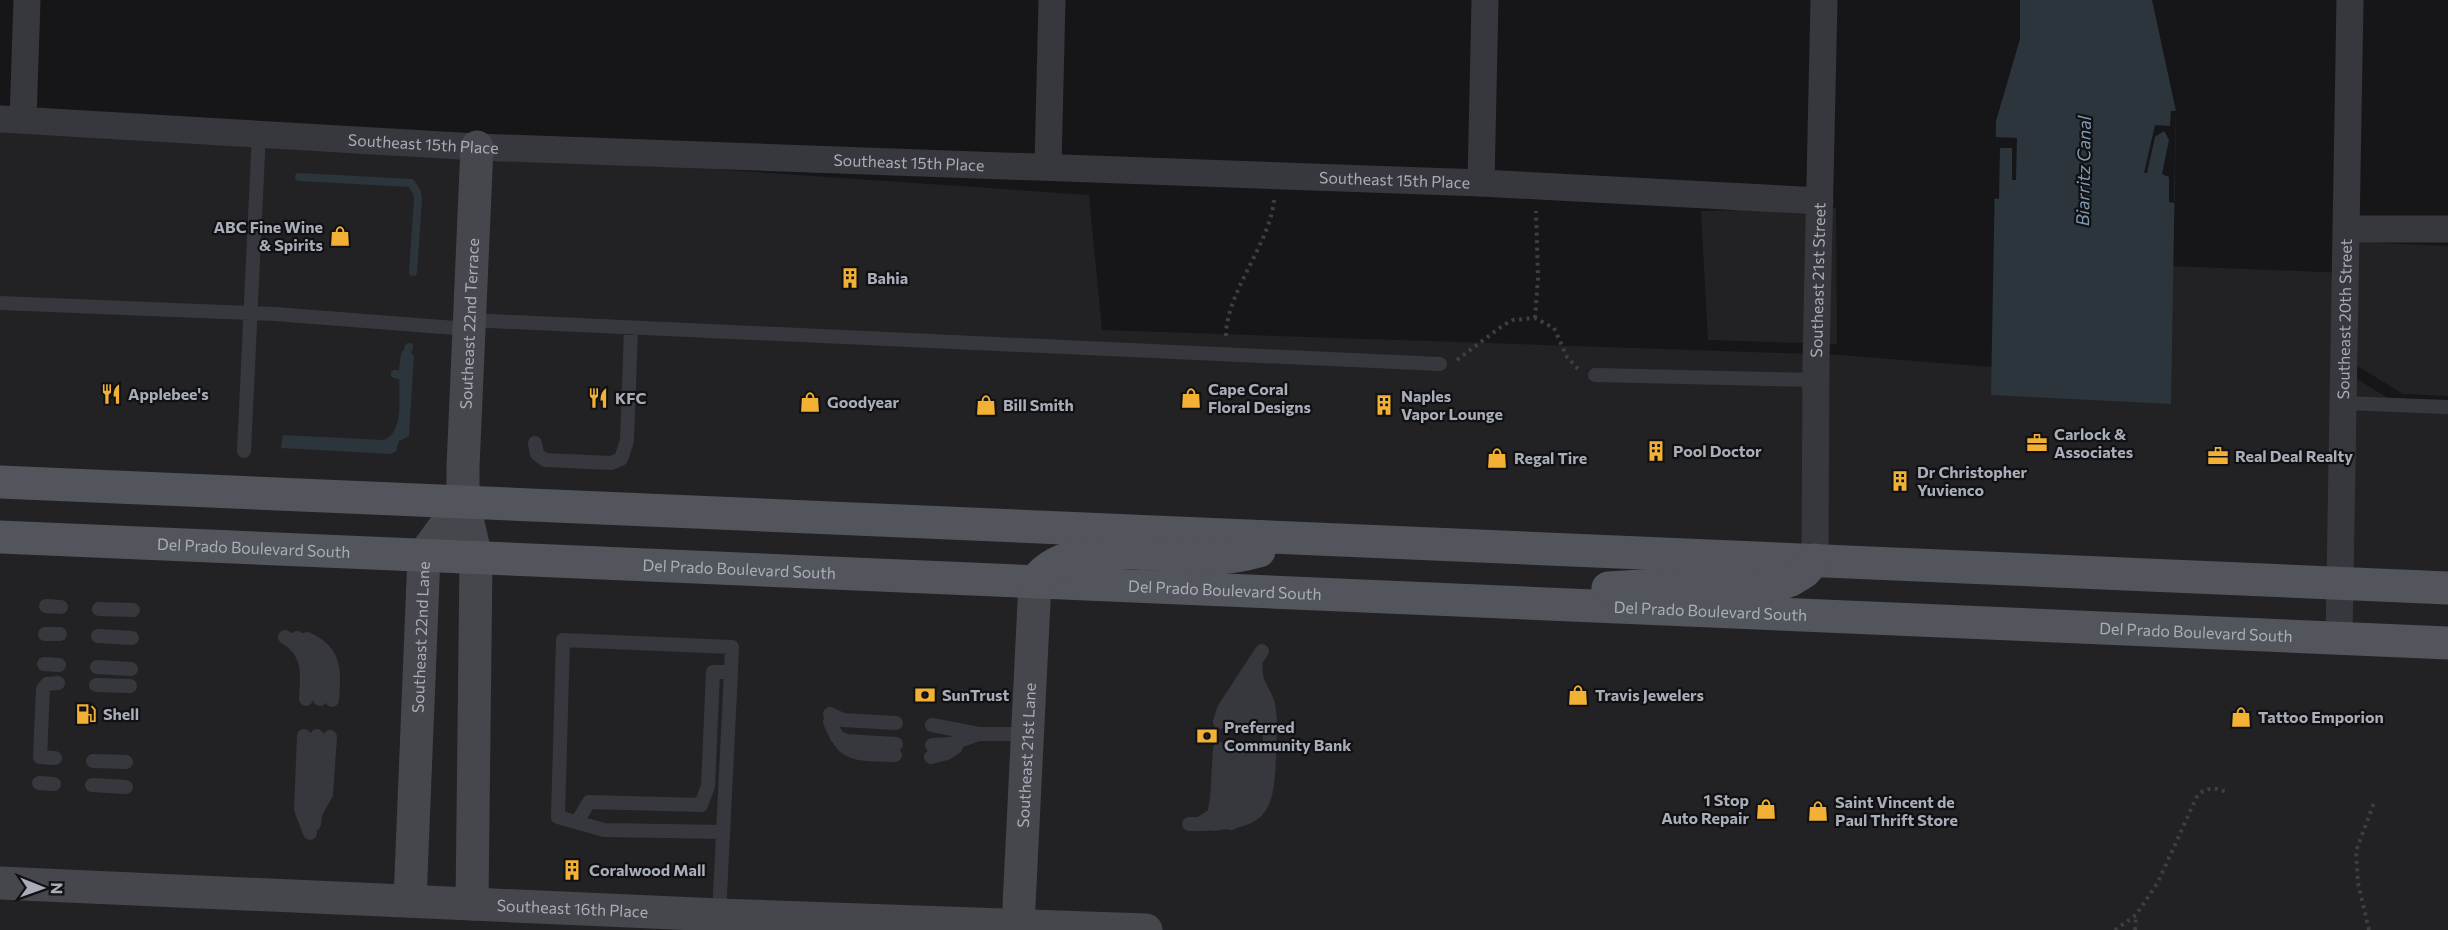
<svg xmlns="http://www.w3.org/2000/svg" width="2448" height="930" viewBox="0 0 2448 930" font-family="Commissioner,sans-serif">
  <style>
    .built { fill: #222225 }
    .water { fill: #2c353c }
    .pier { fill: #161618 }
    .lines { fill: none; stroke-linecap: round; stroke-linejoin: round }
    .stream { stroke: #2c353c; stroke-width: 8 }
    .path { stroke: #3d3f44; stroke-width: 4; stroke-dasharray: 3 4.5; stroke-linecap: butt }
    .lane { stroke: #37383d; stroke-width: 14 }
    .street { stroke: #37383d; stroke-width: 27 }
    .secondary { stroke: #45474d; stroke-width: 33 }
    .primary { stroke: #53555c; stroke-width: 33 }
    .labels { text-anchor: middle; stroke-width: 4.5; stroke-linejoin: round; paint-order: stroke }
    .street-label { font-size: 16px; fill: #a8adb8; stroke: #111113 }
    .poi-label { font-size: 16px; font-weight: bold; fill: #a8adb8; stroke: #111113; text-anchor: start }
    .water-label { font-size: 18px; font-style: italic; fill: #7f9bb3; stroke: #111113 }
  </style>
  <rect width="100%" height="100%" fill="#161618"/>
  <path class="built" d="M0 120 1089 195 1102 330 1841 355 2126 378 2146 265 2346 273 2344 371 2399 405 2448 407V930H0Z
    M1836 208 1837 344 1708 340 1701 211Z
    M2358 242 2448 246V396L2403 394 2356 365Z"/>
  <path class="water" d="M2020 0H2152L2176 111 2171 404 1991 395 1996 121 2020 39Z
    M403 350 414 355 409 436 399 441 396 451 391 454 281 448 283 435 384 440C411 429 392 373 403 350Z"/>
  <path class="pier" d="M2171 111H2176L2174 203 2169 202V177L2162 174 2169 140 2164 131 2155 137 2147 173H2144L2155 125 2170 126Z
    M1995 137 2017 138 2016 180H2012V148H2000L1999 199 1991 198Z"/>
  <g class="lines">
    <path class="stream" d="M299 177 411 183 417 192 418 199 413 272
      M408 351 409 347
      M395 374 399 375"/>
    <path class="path" d="M1535 318 1538 278 1536 211
      M1226 336C1226 292 1270 244 1274 200
      M1457 360 1502 326 1513 320 1535 318 1554 328 1567 357 1578 369
      M2115 930 2136 915 2158 882 2198 794C2210 787 2216 787 2228 793
      M2135 930 2136 916
      M2369 930 2358 883 2356 851 2375 800"/>
    <path class="lane" d="M0 303 275 314 468 329
      M468 320 1440 364
      M1595 375 1816 380
      M2343 403 2448 407
      M535 443 537 454 545 460 611 463 621 459 627 441 631 328
      M244 451 259 133
      M46 606 61 607
      M99 609 133 610
      M45 634H60
      M98 636 132 638
      M285 637C310 652 308 672 306 699
      M297 638C325 654 321 670 320 699
      M307 639C336 652 334 671 332 700
      M44 664 59 665
      M97 667 131 669
      M96 685 130 686
      M830 714 843 720 896 723
      M830 722 837 737 846 741 896 744
      M1220 722 1224 709 1262 651
      M1233 723 1237 695
      M1245 723 1248 677
      M1257 724V684
      M932 725 979 734H1027
      M304 736 301 809 310 833
      M840 741C850 758 877 754 895 755
      M932 745 951 744 979 734
      M931 757 947 753 956 747
      M55 758 40 757 43 689 47 684 58 683
      M93 761 126 762
      M39 783 54 784
      M92 785 126 787
      M315 814 314 781 317 736
      M1248 817 1255 788 1256 751
      M577 822 589 802 701 805 708 786 713 672H731
      M1231 823 1239 809 1244 750
      M314 824 315 814 326 794 330 737
      M1189 824H1200L1214 815 1217 799 1220 749
      M1200 824C1259 822 1267 815 1269 757 1269 740 1272 722 1268 705 1266 696 1260 689 1257 680 1255 675 1256 667 1255 661
      M1215 824 1228 808 1232 750
      M719 915 731 672 732 647 563 640 558 817 604 830 723 832"/>
    <g class="street">
      <path id="s1" d="M0 119 477 147 1481 183 1820 201"/>
      <path d="M23 120 27 0"/>
      <path d="M1048 166 1052 0"/>
      <path d="M1481 183 1485 0"/>
      <path d="M2348 229H2448"/>
      <path id="s2" d="M1815 560 1816 361 1824 0"/>
      <path id="s3" d="M2339 639 2350 0"/>
    </g>
    <g class="secondary">
      <path id="s4" d="M0 883 719 915 1146 930"/>
      <path id="s5" d="M410 901 424 555 463 501"/>
      <path id="s6" d="M472 904 476 558 463 501V467L477 147"/>
      <path id="s7" d="M1018 926 1035 582"/>
    </g>
    <g class="primary">
      <path d="M0 482 2448 588"/>
      <path id="s8" d="M0 537 2448 643"/>
      <path d="M1035 582C1067 534 1165 559 1214 558 1229 558 1245 555 1259 551"/>
      <path d="M1608 588 1659 585 1767 588 1791 580 1804 572 1815 560"/>
    </g>
  </g>
  <defs>
    <g id="shop-bare" transform="scale(1.62)"><path d="M-5-2.5h2.3a2.7 3.5 0 0 1 5.4 0H5L5.5 6h-11ZM-1.5-2.5h3a1.5 2.3 0 0 0-3 0Z" fill="#f2b134" stroke="#111113" stroke-width="2.5" paint-order="stroke"/></g>
    <g id="building-bare" transform="scale(1.62)"><path d="M-4-6H4V6H1V3H-1V6H-4ZM-2.5-4.3h1.7v1.8h-1.7ZM.8-4.3h1.7v1.8H.8ZM-2.5-1h1.7V.8h-1.7ZM.8-1h1.7V.8H.8Z" fill="#f2b134" stroke="#111113" stroke-width="2.5" paint-order="stroke"/></g>
    <g id="restaurant-bare" transform="scale(1.62)"><path d="M-5-6h1v4h1v-4h1v4h1v-4h1v5L-1.5 .5V6h-2V.5L-5-1ZM5-6V6H3V1.5H1.5Q1.5-4 5-6Z" fill="#f2b134" stroke="#111113" stroke-width="2.5" paint-order="stroke"/></g>
    <g id="office-bare" transform="scale(1.62)"><path d="M-6-3h4V-5.5h4V-3h4V5H-6ZM-1-4.5V-3h2v-1.5ZM-6 0V1H6V0Z" fill="#f2b134" stroke="#111113" stroke-width="2.5" paint-order="stroke"/></g>
    <g id="bank-bare" transform="scale(1.62)"><path d="M-6-4H6V4H-6ZM0-2.3a2.3 2.3 0 1 0 0 4.6a2.3 2.3 0 1 0 0-4.6Z" fill="#f2b134" stroke="#111113" stroke-width="2.5" paint-order="stroke"/></g>
    <g id="fuel-bare" transform="scale(1.62)"><path d="M-5.5-6h7V0h2V4h1.3V-2.5L3-4.5l.8-.8L6-3V5H2.5V1h-1V6h-7ZM-4.2-4.7v3.2H.2V-4.7Z" fill="#f2b134" stroke="#111113" stroke-width="2.5" paint-order="stroke"/></g>
  </defs>
  <g fill-rule="evenodd">
    <use href="#shop-bare" x="340" y="236"/>
    <use href="#building-bare" x="850" y="278"/>
    <use href="#restaurant-bare" x="111" y="394"/>
    <use href="#restaurant-bare" x="598" y="398"/>
    <use href="#shop-bare" x="1191" y="398"/>
    <use href="#shop-bare" x="810" y="402"/>
    <use href="#shop-bare" x="986" y="405"/>
    <use href="#building-bare" x="1384" y="405"/>
    <use href="#office-bare" x="2037" y="443"/>
    <use href="#building-bare" x="1656" y="451"/>
    <use href="#office-bare" x="2218" y="456"/>
    <use href="#shop-bare" x="1497" y="458"/>
    <use href="#building-bare" x="1900" y="481"/>
    <use href="#bank-bare" x="925" y="695"/>
    <use href="#shop-bare" x="1578" y="695"/>
    <use href="#fuel-bare" x="86" y="714"/>
    <use href="#shop-bare" x="2241" y="717"/>
    <use href="#bank-bare" x="1207" y="736"/>
    <use href="#shop-bare" x="1766" y="809"/>
    <use href="#shop-bare" x="1818" y="811"/>
    <use href="#building-bare" x="572" y="870"/>
  </g>
  <g class="labels">
    <g class="street-label">
      <text dy="6" stroke="none"><textPath href="#s1" startOffset="424">Southeast 15th Place</textPath></text>
      <text dy="6" stroke="none"><textPath href="#s1" startOffset="910">Southeast 15th Place</textPath></text>
      <text dy="6" stroke="none"><textPath href="#s1" startOffset="1396">Southeast 15th Place</textPath></text>
      <text dy="6" stroke="none"><textPath href="#s2" startOffset="280">Southeast 21st Street</textPath></text>
      <text dy="6" stroke="none"><textPath href="#s3" startOffset="320">Southeast 20th Street</textPath></text>
      <text dy="6" stroke="none"><textPath href="#s6" startOffset="582">Southeast 22nd Terrace</textPath></text>
      <text dy="6" stroke="none"><textPath href="#s8" startOffset="254">Del Prado Boulevard South</textPath></text>
      <text dy="6" stroke="none"><textPath href="#s8" startOffset="740">Del Prado Boulevard South</textPath></text>
      <text dy="6" stroke="none"><textPath href="#s8" startOffset="1226">Del Prado Boulevard South</textPath></text>
      <text dy="6" stroke="none"><textPath href="#s8" startOffset="1712">Del Prado Boulevard South</textPath></text>
      <text dy="6" stroke="none"><textPath href="#s8" startOffset="2198">Del Prado Boulevard South</textPath></text>
      <text dy="6" stroke="none"><textPath href="#s5" startOffset="264">Southeast 22nd Lane</textPath></text>
      <text dy="6" stroke="none"><textPath href="#s7" startOffset="171">Southeast 21st Lane</textPath></text>
      <text dy="6" stroke="none"><textPath href="#s4" startOffset="573">Southeast 16th Place</textPath></text>
    </g>
    <g class="poi-label">
      <text x="323" y="233" text-anchor="end">ABC Fine Wine<tspan x="323" dy="18">&amp; Spirits</tspan></text>
      <text x="867" y="284">Bahia</text>
      <text x="1208" y="395">Cape Coral<tspan x="1208" dy="18">Floral Designs</tspan></text>
      <text x="128" y="400">Applebee's</text>
      <text x="1401" y="402">Naples<tspan x="1401" dy="18">Vapor Lounge</tspan></text>
      <text x="615" y="404">KFC</text>
      <text x="827" y="408">Goodyear</text>
      <text x="1003" y="411">Bill Smith</text>
      <text x="2054" y="440">Carlock &amp;<tspan x="2054" dy="18">Associates</tspan></text>
      <text x="1673" y="457">Pool Doctor</text>
      <text x="2235" y="462">Real Deal Realty</text>
      <text x="1514" y="464">Regal Tire</text>
      <text x="1917" y="478">Dr Christopher<tspan x="1917" dy="18">Yuvienco</tspan></text>
      <text x="942" y="701">SunTrust</text>
      <text x="1595" y="701">Travis Jewelers</text>
      <text x="103" y="720">Shell</text>
      <text x="2258" y="723">Tattoo Emporion</text>
      <text x="1224" y="733">Preferred<tspan x="1224" dy="18">Community Bank</tspan></text>
      <text x="1749" y="806" text-anchor="end">1 Stop<tspan x="1749" dy="18">Auto Repair</tspan></text>
      <text x="1835" y="808">Saint Vincent de<tspan x="1835" dy="18">Paul Thrift Store</tspan></text>
      <text x="589" y="876">Coralwood Mall</text>
    </g>
    <g class="water-label">
      <text transform="translate(2084 171) rotate(-89)" y="6">Biarritz Canal</text>
    </g>
  </g>
  <g transform="translate(42 888) rotate(91)" stroke="#111113" stroke-width="4.5" paint-order="stroke">
  <path d="M0-4.5L10 22L0 15L-10 22Z" fill="#a8adb8"/>
  <text y="-9" font-size="16" font-weight="bold" text-anchor="middle" fill="#a8adb8">N</text>
  </g>
</svg>
